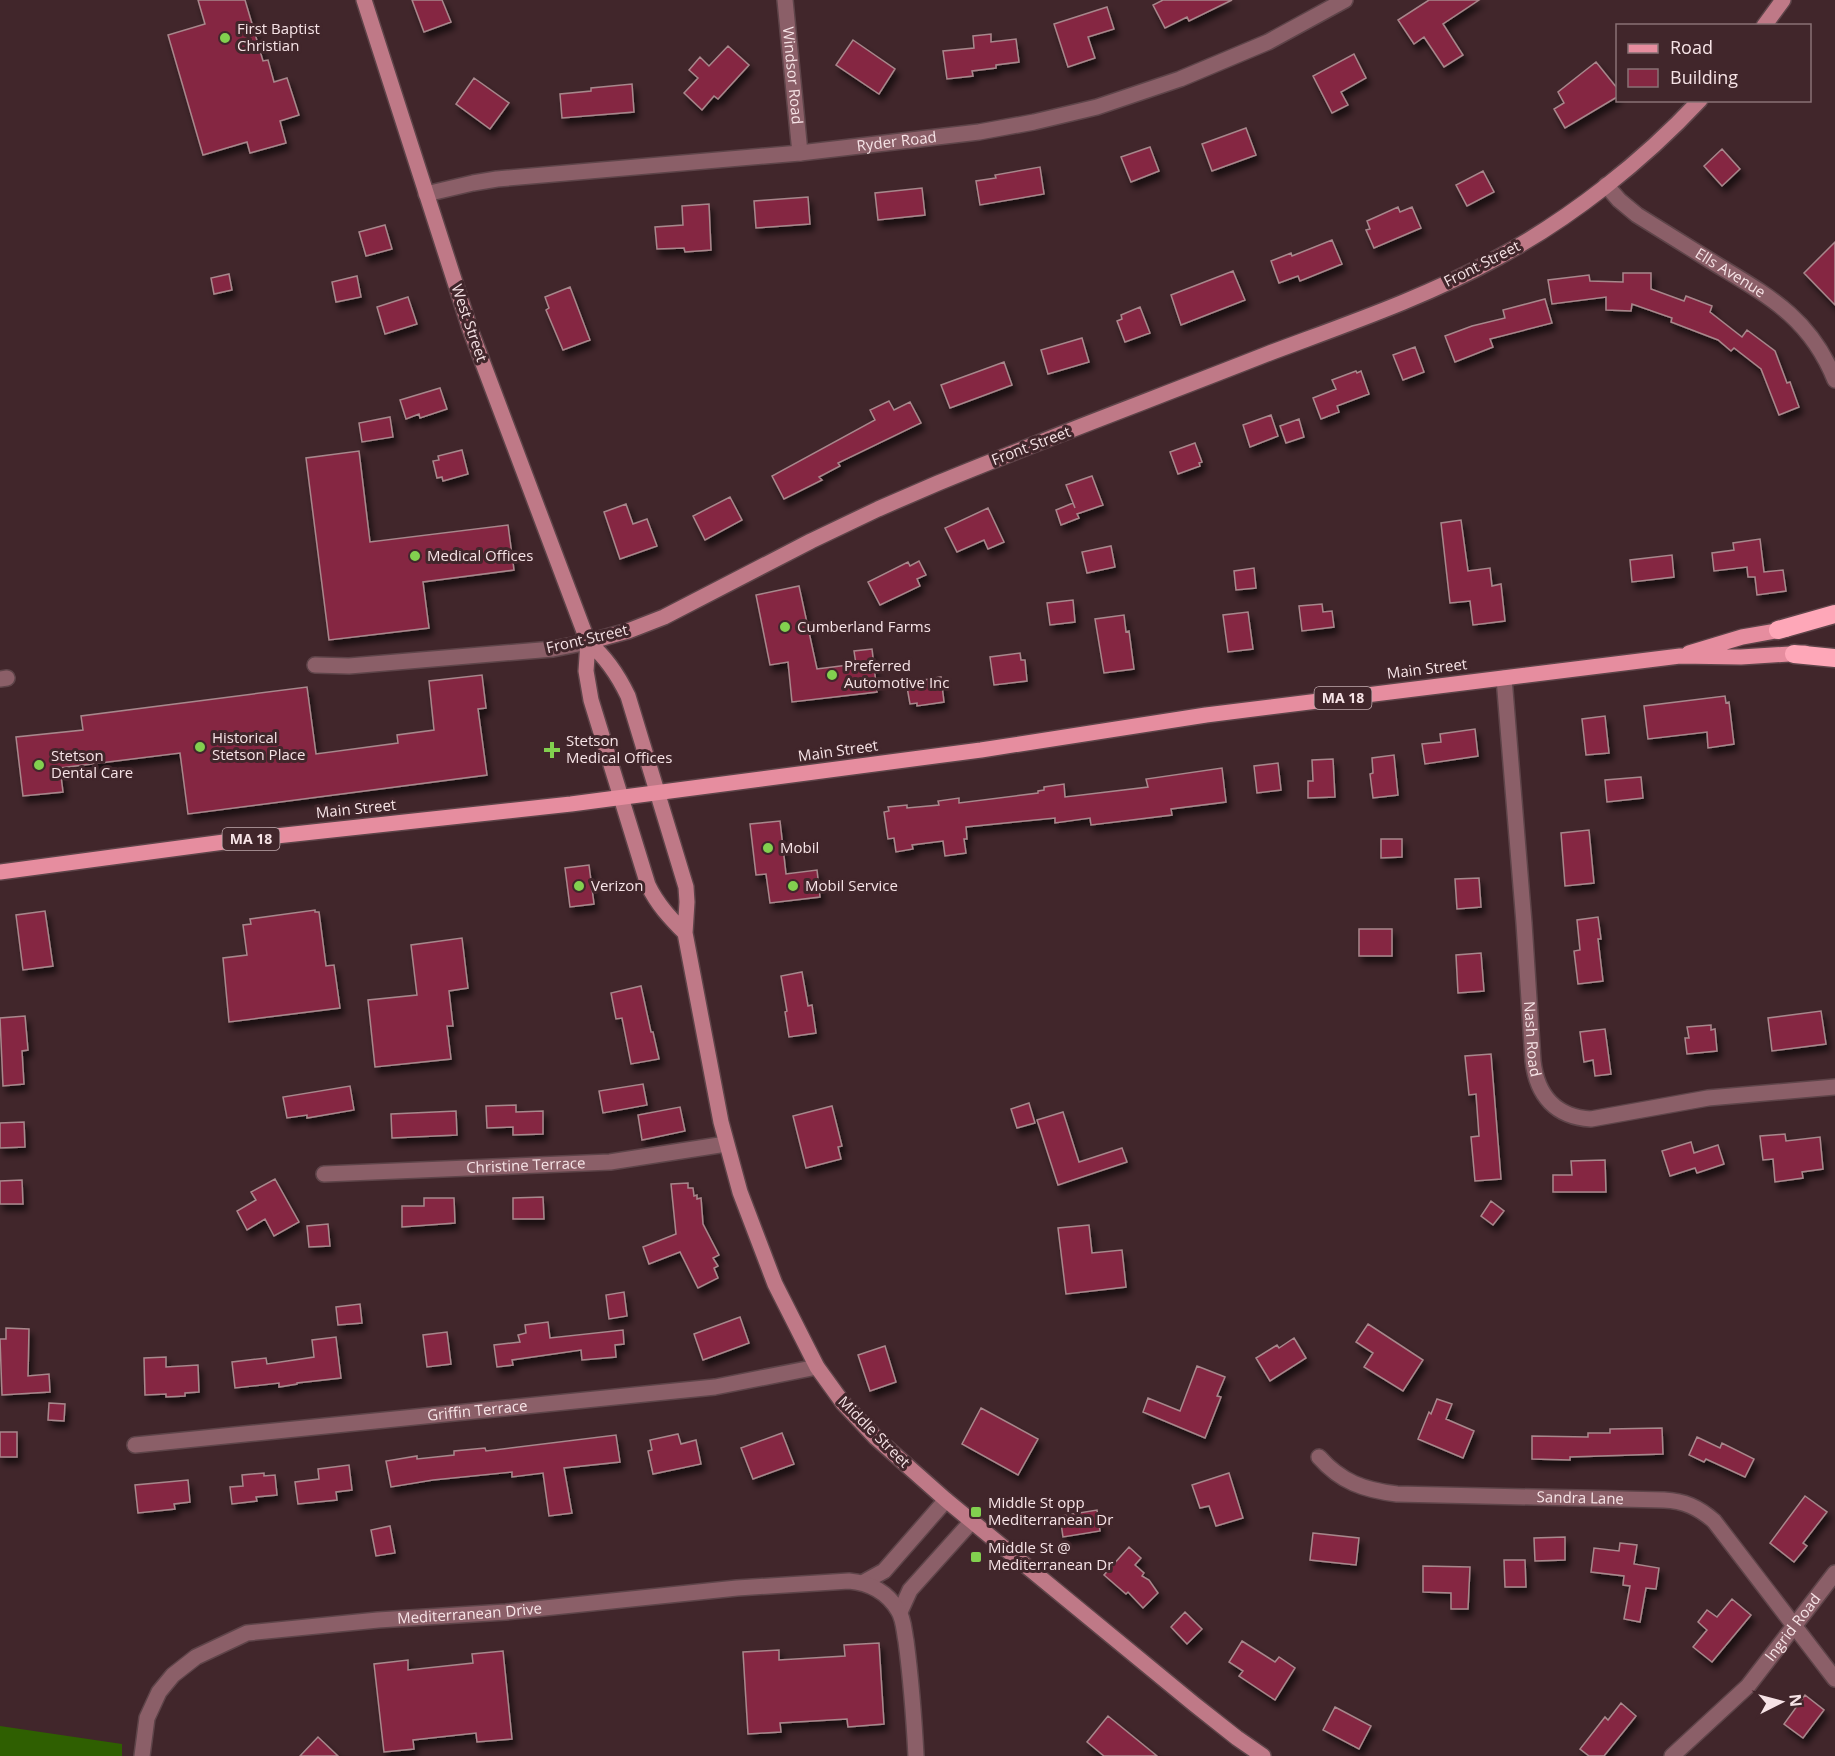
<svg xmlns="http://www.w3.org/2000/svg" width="1835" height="1756" viewBox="0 0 1835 1756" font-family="'Open Sans',sans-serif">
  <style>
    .green { fill: #2f5f01 }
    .building { fill: #852742; stroke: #a8878c; stroke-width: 1.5; filter: url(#shadow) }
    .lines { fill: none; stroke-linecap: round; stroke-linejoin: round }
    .street-casing { stroke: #5e4449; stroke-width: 18 }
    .secondary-casing { stroke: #5e4449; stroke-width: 18 }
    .primary-casing { stroke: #5e4449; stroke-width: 18 }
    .highway-casing { stroke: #5e4449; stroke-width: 21 }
    .street { stroke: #8b5f68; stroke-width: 15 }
    .secondary { stroke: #bf7987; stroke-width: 15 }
    .primary { stroke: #e68d9f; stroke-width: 15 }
    .highway { stroke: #fea7b8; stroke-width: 18 }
    .poi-dot { fill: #82d04f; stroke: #41262b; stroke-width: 2 }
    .labels { text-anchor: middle; stroke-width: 6; stroke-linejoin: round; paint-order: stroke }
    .shield { fill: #41262b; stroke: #c0aaae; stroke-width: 1.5 }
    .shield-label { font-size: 14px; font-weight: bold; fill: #f6e3e6 }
    .poi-label { font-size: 15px; fill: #f6e3e6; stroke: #41262b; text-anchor: start }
    .street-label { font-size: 15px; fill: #f6e3e6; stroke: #41262b }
  </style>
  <defs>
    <filter id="shadow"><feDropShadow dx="3.5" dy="6" stdDeviation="3" flood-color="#0009"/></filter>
  </defs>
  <rect width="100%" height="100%" fill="#41262b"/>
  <path class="green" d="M0 1726 122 1744V1756H0Z"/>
  <path class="building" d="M198 0H245L263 61 268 60 274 82 287 78 299 115 280 121 286 143 250 153 247 142 203 155 168 35 205 24Z
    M412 0H442L451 22 424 32Z
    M1163 0H1232L1189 21 1187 17 1165 28 1153 5Z
    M1429 0H1479L1443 24 1463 55 1444 67 1424 37 1414 44 1398 20Z
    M1107 7 1114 29 1088 37 1095 58 1068 67 1054 24Z
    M991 34V42L1016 39 1019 62 996 65V68L972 71 973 76 947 79 943 51 974 48 973 36Z
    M853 40 895 69 879 94 836 65Z
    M728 46 749 65 718 99 714 96 702 110 684 93 698 78 689 70 700 57 709 66Z
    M1354 54 1366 78 1341 92 1348 105 1332 113 1313 76Z
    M1596 62 1617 88V97L1565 128 1554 109 1564 103 1558 92Z
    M474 78 509 103 490 129 456 104Z
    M632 84 634 112 562 118 560 94 591 91V88Z
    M1246 128 1256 155 1212 171 1202 144Z
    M1150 147 1159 171 1131 182 1121 157Z
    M1722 149 1740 169 1722 186 1704 166Z
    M1040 167 1044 194 980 205 976 181 996 178 995 175Z
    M1483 171 1494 192 1467 206 1456 185Z
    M922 188 925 215 878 220 875 193Z
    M808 197 810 224 756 228 754 201Z
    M709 204 711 250 685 252 684 248 657 249 655 227 683 225 682 206Z
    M1398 207 1400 212 1412 207 1421 228 1374 248 1366 230 1370 229 1367 221Z
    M385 225 392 249 366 256 359 232Z
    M1332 240 1342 264 1300 281 1298 276 1279 283 1271 261 1291 253 1292 256Z
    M1835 242V305L1804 273Z
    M1233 271 1245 300 1181 325 1171 295Z
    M1623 273H1651V289L1684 301 1686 296 1712 306 1710 312 1742 337 1747 330 1775 351 1787 383 1790 382 1799 407 1779 415 1761 369 1734 348 1731 351 1718 340 1671 322 1672 318 1632 304 1631 311 1606 310V297L1552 304 1548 280 1589 275 1590 281 1623 282Z
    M229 274 232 290 214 294 211 278Z
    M357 276 361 297 336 302 332 282Z
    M570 287 590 340 563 350 546 310 549 308 545 297Z
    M408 297 417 324 385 334 377 307Z
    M1545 299 1552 323 1490 339 1493 347 1455 362 1445 336 1472 326 1505 318 1503 310Z
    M1140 307 1150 333 1125 342 1117 321 1122 319 1121 315Z
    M1082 338 1089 362 1048 374 1041 350Z
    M1415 347 1424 372 1403 380 1393 355Z
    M1004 362 1012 385 950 408 941 385Z
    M1356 371 1357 373 1361 371 1369 394 1337 406 1339 412 1321 419 1313 398 1336 389 1332 380Z
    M440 388 447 409 420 418 419 414 406 419 400 400Z
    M889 401 894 410 910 402 921 423 838 463 840 466 819 477 822 480 784 499 772 476 875 420 870 410Z
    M1271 415 1278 436 1250 447 1243 425Z
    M390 417 393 437 362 442 359 423Z
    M1299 419 1304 437 1286 443 1280 426Z
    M1195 443 1202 462 1199 463 1200 466 1178 474 1170 452Z
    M462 450 468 474 443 481 442 477 437 478 433 461 439 460 438 456Z
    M359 451 370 542 508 525 514 570 423 582 429 628 329 640 306 458Z
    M1092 476 1103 505 1077 514 1079 518 1061 525 1056 510 1073 503 1075 508 1066 485Z
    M730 497 742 520 705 540 693 516Z
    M626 504 633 524 647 519 657 546 620 559 604 512Z
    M988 508 1004 542 988 549 984 540 957 552 945 528Z
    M1461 520 1468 571 1490 568 1492 586 1501 584 1505 621 1473 625 1470 601 1450 603 1441 523Z
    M1760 539 1764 572 1783 570 1786 591 1757 595 1755 577H1748L1747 567 1714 571 1712 553 1734 550 1733 543Z
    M1111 546 1115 567 1087 573 1082 552Z
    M1672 555 1674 577 1632 582 1630 560Z
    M919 561 926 575 917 579 920 586 880 605 868 582 908 562 910 566Z
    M1254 568 1256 588 1236 590 1234 571Z
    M799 586 817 669 856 664 854 651 872 649 877 692 792 702 788 662 770 665 756 595Z
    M1073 600 1075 622 1050 625 1047 603Z
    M1322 604 1323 612 1332 611 1334 627 1302 631 1299 606Z
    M1248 612 1253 649 1228 652 1223 615Z
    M1124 615 1126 632 1129 631 1134 669 1104 673 1095 619Z
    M1020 653 1021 660H1025L1027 681 994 685 990 657Z
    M482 675 486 708 478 709 487 775 188 814 180 753 60 768 63 792 23 796 16 737 83 730 81 716 307 687 316 754 398 743 397 735 434 730 429 681Z
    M941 677 944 702 917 706V703L910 704 907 687 913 686V682Z
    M1725 696 1726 703 1729 702 1734 744 1708 748 1707 732 1648 739 1644 706Z
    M1605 716 1609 753 1586 755 1582 719Z
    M1475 729 1478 756 1425 764 1422 744 1441 742 1440 734Z
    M1394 755 1398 795 1373 798 1370 774 1373 773 1372 758Z
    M1333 759 1335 797 1308 798V781H1313L1312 760Z
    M1278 763 1281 790 1257 793 1254 766Z
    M1222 768 1226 802 1171 809 1172 815 1091 825 1090 818 1055 823V818L966 827 967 839H964L966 853 945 856 943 841 912 845 913 849 896 852 894 838 888 839 884 812 889 811 888 807 907 805V808L939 805 938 801 959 798V803L1038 793V791L1044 790V787L1064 784 1065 797 1148 787 1146 779Z
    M1641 777 1643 798 1607 802 1605 780Z
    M780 821 786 874 817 870 820 897 770 903 766 874 756 875 750 824Z
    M1589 830 1594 883 1565 886 1561 833Z
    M1381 839H1402V857L1381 858Z
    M589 865 594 904 570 907 565 868Z
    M1479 878 1481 907 1457 909 1455 879Z
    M315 910V912H319L326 966 334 965 340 1008 229 1022 223 958 247 955 243 925 251 924 250 919Z
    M45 911 53 966 23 970 16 915Z
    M1598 917 1601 939H1598L1603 981 1578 984 1574 951 1580 950 1577 920Z
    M1359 929H1392V956H1359Z
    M462 938 468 988 449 991 453 1026H447L451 1059 375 1067 368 1000 417 995 411 945Z
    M1481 953 1484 991 1458 993 1456 955Z
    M802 972 808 1006 812 1005 816 1033 789 1037 785 1012 787 1011 781 976Z
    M641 986 651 1032H653L659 1059 631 1064 622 1018 616 1019 611 993Z
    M1821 1011 1826 1044 1772 1051 1768 1018Z
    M25 1016 28 1050 22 1051 24 1084 3 1086 0 1018Z
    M1711 1025V1030L1715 1029 1717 1051 1687 1054 1685 1038H1689L1687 1027Z
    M1605 1029 1611 1074 1595 1076 1593 1060 1584 1062 1580 1032Z
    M1491 1054 1501 1179 1475 1181 1471 1137 1479 1136 1476 1094 1469 1095 1465 1056Z
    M643 1084 647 1105 603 1113 599 1091Z
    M350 1086 354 1110 307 1118V1115L287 1118 283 1097Z
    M1029 1103 1035 1123 1017 1128 1011 1109Z
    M516 1105V1112L543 1111V1134L513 1135V1127L487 1128 486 1106Z
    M832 1106 842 1146 838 1147 841 1159 806 1168 793 1116Z
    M680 1107 685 1131 642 1140 638 1115Z
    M456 1111 457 1135 392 1138 391 1114Z
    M1063 1112 1079 1162 1122 1148 1127 1162 1058 1185 1037 1120Z
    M24 1122 25 1147 0 1148V1123Z
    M1785 1134 1786 1141 1820 1137 1823 1169 1802 1172 1803 1178 1775 1182 1773 1159 1763 1160 1760 1136Z
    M1691 1142 1694 1153 1718 1145 1724 1164 1697 1173 1695 1168 1670 1176 1662 1151Z
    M1605 1160 1606 1192H1553V1175H1572L1571 1161Z
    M275 1179 299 1222 274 1236 265 1219 247 1230 237 1211 256 1200 251 1192Z
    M22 1180 23 1204H0V1181Z
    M688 1183V1188H693L694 1196 697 1195V1199L701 1198 703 1224 719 1255 713 1258 718 1266 714 1268 718 1278 698 1288 680 1252 649 1264 643 1247 676 1234 671 1184Z
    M543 1197 544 1219H513V1198Z
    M424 1198H454L455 1223 402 1227V1206H424Z
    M1491 1201 1504 1211 1493 1225 1481 1216Z
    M328 1224 330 1246 309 1247 307 1226Z
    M1089 1225 1092 1253 1122 1250 1126 1287 1066 1294 1058 1228Z
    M624 1292 627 1316 609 1319 606 1295Z
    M360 1304 362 1323 338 1325 336 1307Z
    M740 1317 749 1343 703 1360 694 1334Z
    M548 1322 550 1338 623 1330 624 1344 615 1345 616 1357 582 1360 581 1350 512 1360 513 1365 497 1367 494 1345 520 1342 518 1335 526 1333 525 1325Z
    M1368 1324 1423 1360 1403 1391 1364 1367 1373 1353 1356 1342Z
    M6 1328 29 1329 28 1376 49 1374 50 1392 2 1395 0 1339H6Z
    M447 1332 451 1364 427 1367 423 1335Z
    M336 1337 341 1378 297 1383V1384L279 1387V1383L235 1388 232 1362 266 1358 267 1364 314 1357 312 1340Z
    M1294 1338 1306 1358 1270 1381 1256 1358 1277 1345 1279 1348Z
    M885 1346 896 1382 870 1391 858 1355Z
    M166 1357V1367L198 1365 199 1392 185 1393V1396L166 1397V1394L145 1395 144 1358Z
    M1197 1366 1225 1377 1217 1396 1221 1397 1205 1438 1143 1412 1148 1398 1180 1411Z
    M1437 1399 1452 1404 1446 1419 1474 1431 1463 1458 1418 1439 1429 1412 1431 1414Z
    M49 1403 65 1404 64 1421 48 1420Z
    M981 1408 1038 1439 1018 1475 962 1444Z
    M1662 1428 1663 1454 1570 1457V1460L1532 1459V1436L1588 1437V1433H1610V1429Z
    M0 1432H17V1457H0Z
    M782 1433 794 1464 753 1479 741 1448Z
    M678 1434 681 1444 696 1440 701 1464 653 1474 648 1451 652 1450 650 1440Z
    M616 1435 620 1462 564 1468 572 1513 549 1516 543 1473 512 1477V1472L433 1480 391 1487 386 1461 417 1456V1459L454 1455V1451L485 1448 486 1451Z
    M1697 1437 1720 1448 1722 1443 1754 1459 1745 1477 1706 1459 1704 1462 1689 1455Z
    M349 1465 352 1490 336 1492 337 1500 298 1504 295 1482 319 1479 318 1469Z
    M264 1473V1476L275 1475 277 1495 256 1497 257 1501 232 1504 230 1487 243 1486 242 1475Z
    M1229 1473 1243 1518 1216 1526 1209 1506 1200 1508 1192 1485Z
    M188 1480 190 1502 174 1504 175 1509 138 1513 135 1485Z
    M1805 1496 1827 1512 1803 1543 1807 1546 1794 1562 1770 1543Z
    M1097 1510 1100 1531 1063 1537 1060 1516Z
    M390 1526 395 1553 376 1556 371 1530Z
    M1313 1533 1359 1538 1356 1565 1310 1560Z
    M1565 1537V1560L1535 1561 1534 1538Z
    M1620 1543 1637 1545 1634 1564 1659 1568 1656 1589 1646 1588 1640 1622 1624 1619 1630 1586 1623 1585 1624 1576 1591 1572 1594 1548 1619 1551Z
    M1129 1547 1141 1558 1135 1565 1144 1573 1142 1576 1149 1580 1158 1593 1143 1608 1128 1592 1126 1594 1104 1575Z
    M1504 1560H1525L1526 1587H1505Z
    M1423 1566 1470 1567 1468 1609H1451V1593L1423 1592Z
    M1732 1599 1751 1615 1712 1662 1693 1647 1707 1630 1698 1622 1707 1610 1717 1617Z
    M1185 1612 1202 1629 1187 1644 1171 1627Z
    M1242 1641 1275 1662 1279 1657 1295 1668 1275 1700 1239 1676 1243 1671 1229 1662Z
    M879 1643 884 1724 848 1727 847 1719 780 1723 781 1732 748 1734 743 1652 779 1650V1660L845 1656 844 1645Z
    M503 1651 512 1739 477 1742 476 1733 413 1740 414 1749 384 1752 374 1664 408 1660V1670L473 1663 472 1654Z
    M1805 1695 1824 1710 1803 1738 1784 1724Z
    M1621 1703 1636 1716 1604 1756H1589L1580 1749 1605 1717 1608 1720Z
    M1335 1707 1371 1726 1359 1749 1323 1730Z
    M1108 1716 1157 1756H1104L1087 1742Z
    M318 1737 338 1756H300Z"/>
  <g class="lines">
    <g class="street-casing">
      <g id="street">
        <path id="s1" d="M785 0 800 153"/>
        <path id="s2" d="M1606 185 1619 200 1637 215C1664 232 1692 249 1719 266 1772 298 1811 320 1835 380"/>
        <path id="s3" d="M426 194 473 183 497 179 800 153 979 132 1034 122 1097 107 1180 79 1268 42 1345 0"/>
        <path d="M315 665 349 666 553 649 588 642"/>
        <path id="s4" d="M1504 678 1524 923 1533 1061C1537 1096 1556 1117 1591 1119L1708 1098 1835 1087"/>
        <path d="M0 679 7 678"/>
        <path id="s5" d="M324 1174 610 1162 726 1144"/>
        <path id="s6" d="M135 1445 715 1387 817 1367"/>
        <path id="s7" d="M1319 1457C1341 1482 1364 1490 1397 1494L1664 1500C1684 1501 1698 1507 1714 1521L1835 1679"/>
        <path d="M864 1582 884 1571 946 1500"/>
        <path d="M900 1612 910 1590 972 1521"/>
        <path id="s8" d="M142 1756 147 1718 159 1692 173 1675 196 1657 247 1633 378 1620 506 1612 737 1588 849 1581C871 1583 887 1592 898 1610 904 1619 904 1632 906 1641 911 1679 914 1718 916 1756"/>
        <path id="s9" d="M1672 1756 1748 1686 1835 1573"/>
      </g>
    </g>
    <g class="secondary-casing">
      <path id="secondary" d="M364 0 470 329 588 642 586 671 591 700 648 885C657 904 670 918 685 933
        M1764 26 1783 0
        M588 642C606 657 618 675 628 696L686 887 687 902 685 933 721 1122 740 1192 775 1284 817 1367 843 1403 876 1438 946 1500 1194 1704 1237 1738 1263 1756
        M588 642 628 631 664 617 811 541 878 509 938 483C1047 438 1158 397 1267 354 1344 325 1424 298 1497 258 1571 218 1642 162 1700 100"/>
    </g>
    <g class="primary-casing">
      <path id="primary" d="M1689 653 1742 637 1787 629
        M0 872 239 840 571 804 981 750 1206 715 1680 656 1741 657 1805 653"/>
    </g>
    <g class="highway-casing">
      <path id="highway" d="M1778 630 1835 614
        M1794 654 1835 658"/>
    </g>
    <use href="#street" class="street"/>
    <use href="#secondary" class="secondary"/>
    <use href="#primary" class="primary"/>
    <use href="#highway" class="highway"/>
  </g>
  <g class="poi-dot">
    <circle cx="225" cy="38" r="6"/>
    <circle cx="415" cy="556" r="6"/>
    <circle cx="785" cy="627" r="6"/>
    <circle cx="832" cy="675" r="6"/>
    <circle cx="200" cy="747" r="6"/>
    <path d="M549 741h6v6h6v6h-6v6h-6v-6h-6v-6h6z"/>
    <circle cx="39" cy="765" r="6"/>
    <circle cx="768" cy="848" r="6"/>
    <circle cx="579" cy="886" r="6"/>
    <circle cx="793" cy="886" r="6"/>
    <rect x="970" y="1506" width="12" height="12" rx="3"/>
    <rect x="970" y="1551" width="12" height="12" rx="3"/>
  </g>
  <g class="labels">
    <g class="shield">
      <rect x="1314.5" y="687" width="57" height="22" rx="4.5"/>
      <rect x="222.5" y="828" width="57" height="22" rx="4.5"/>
    </g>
    <g class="shield-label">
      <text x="1343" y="703">MA 18</text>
      <text x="251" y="844">MA 18</text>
    </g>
    <g class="poi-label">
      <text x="237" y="34">First Baptist<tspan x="237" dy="17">Christian</tspan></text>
      <text x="427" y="561">Medical Offices</text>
      <text x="797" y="632">Cumberland Farms</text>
      <text x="844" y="671">Preferred<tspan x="844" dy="17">Automotive Inc</tspan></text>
      <text x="212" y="743">Historical<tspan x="212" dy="17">Stetson Place</tspan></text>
      <text x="566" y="746">Stetson<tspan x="566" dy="17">Medical Offices</tspan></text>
      <text x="51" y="761">Stetson<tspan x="51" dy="17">Dental Care</tspan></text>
      <text x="780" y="853">Mobil</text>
      <text x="591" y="891">Verizon</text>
      <text x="805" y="891">Mobil Service</text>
      <text x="988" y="1508">Middle St opp<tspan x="988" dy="17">Mediterranean Dr</tspan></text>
      <text x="988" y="1553">Middle St @<tspan x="988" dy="17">Mediterranean Dr</tspan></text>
    </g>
    <g class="street-label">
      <text dy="5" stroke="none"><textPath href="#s1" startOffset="76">Windsor Road</textPath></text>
      <text dy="5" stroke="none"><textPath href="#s3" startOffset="474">Ryder Road</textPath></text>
      <text transform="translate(1482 264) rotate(-27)" y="5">Front Street</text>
      <text dy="5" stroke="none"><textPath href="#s2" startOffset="153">Ells Avenue</textPath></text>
      <text transform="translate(469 323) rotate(71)" y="5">West Street</text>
      <text transform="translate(1031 446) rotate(-21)" y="5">Front Street</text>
      <text transform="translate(587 639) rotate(-13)" y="5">Front Street</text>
      <text transform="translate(1427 669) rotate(-7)" y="5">Main Street</text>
      <text transform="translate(838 751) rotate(-8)" y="5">Main Street</text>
      <text transform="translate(356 809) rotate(-6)" y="5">Main Street</text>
      <text dy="5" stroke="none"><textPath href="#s4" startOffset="362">Nash Road</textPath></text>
      <text dy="5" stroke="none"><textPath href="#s5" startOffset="202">Christine Terrace</textPath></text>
      <text dy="5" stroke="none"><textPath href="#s6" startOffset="344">Griffin Terrace</textPath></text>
      <text transform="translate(874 1432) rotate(45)" y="5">Middle Street</text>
      <text dy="5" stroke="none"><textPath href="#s7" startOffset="272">Sandra Lane</textPath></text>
      <text dy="5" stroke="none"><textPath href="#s8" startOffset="398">Mediterranean Drive</textPath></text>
      <text dy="5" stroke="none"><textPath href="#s9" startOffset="177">Ingrid Road</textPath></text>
    </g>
  </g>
  <rect x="1616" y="24" width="195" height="78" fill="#41262b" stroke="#897276" stroke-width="1.5"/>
  <rect x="1628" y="44" width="30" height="9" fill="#e68d9f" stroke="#897276" stroke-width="1.5"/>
  <text x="1670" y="54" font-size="18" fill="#f6e3e6">Road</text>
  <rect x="1628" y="69" width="30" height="18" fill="#852742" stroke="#897276" stroke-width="1.5"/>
  <text x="1670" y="84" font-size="18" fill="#f6e3e6">Building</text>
  <g transform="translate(1781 1702) rotate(84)" stroke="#41262b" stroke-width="4.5" paint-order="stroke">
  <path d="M0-4.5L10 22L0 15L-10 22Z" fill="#f6e3e6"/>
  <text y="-9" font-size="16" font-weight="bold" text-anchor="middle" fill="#f6e3e6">N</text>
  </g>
</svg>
